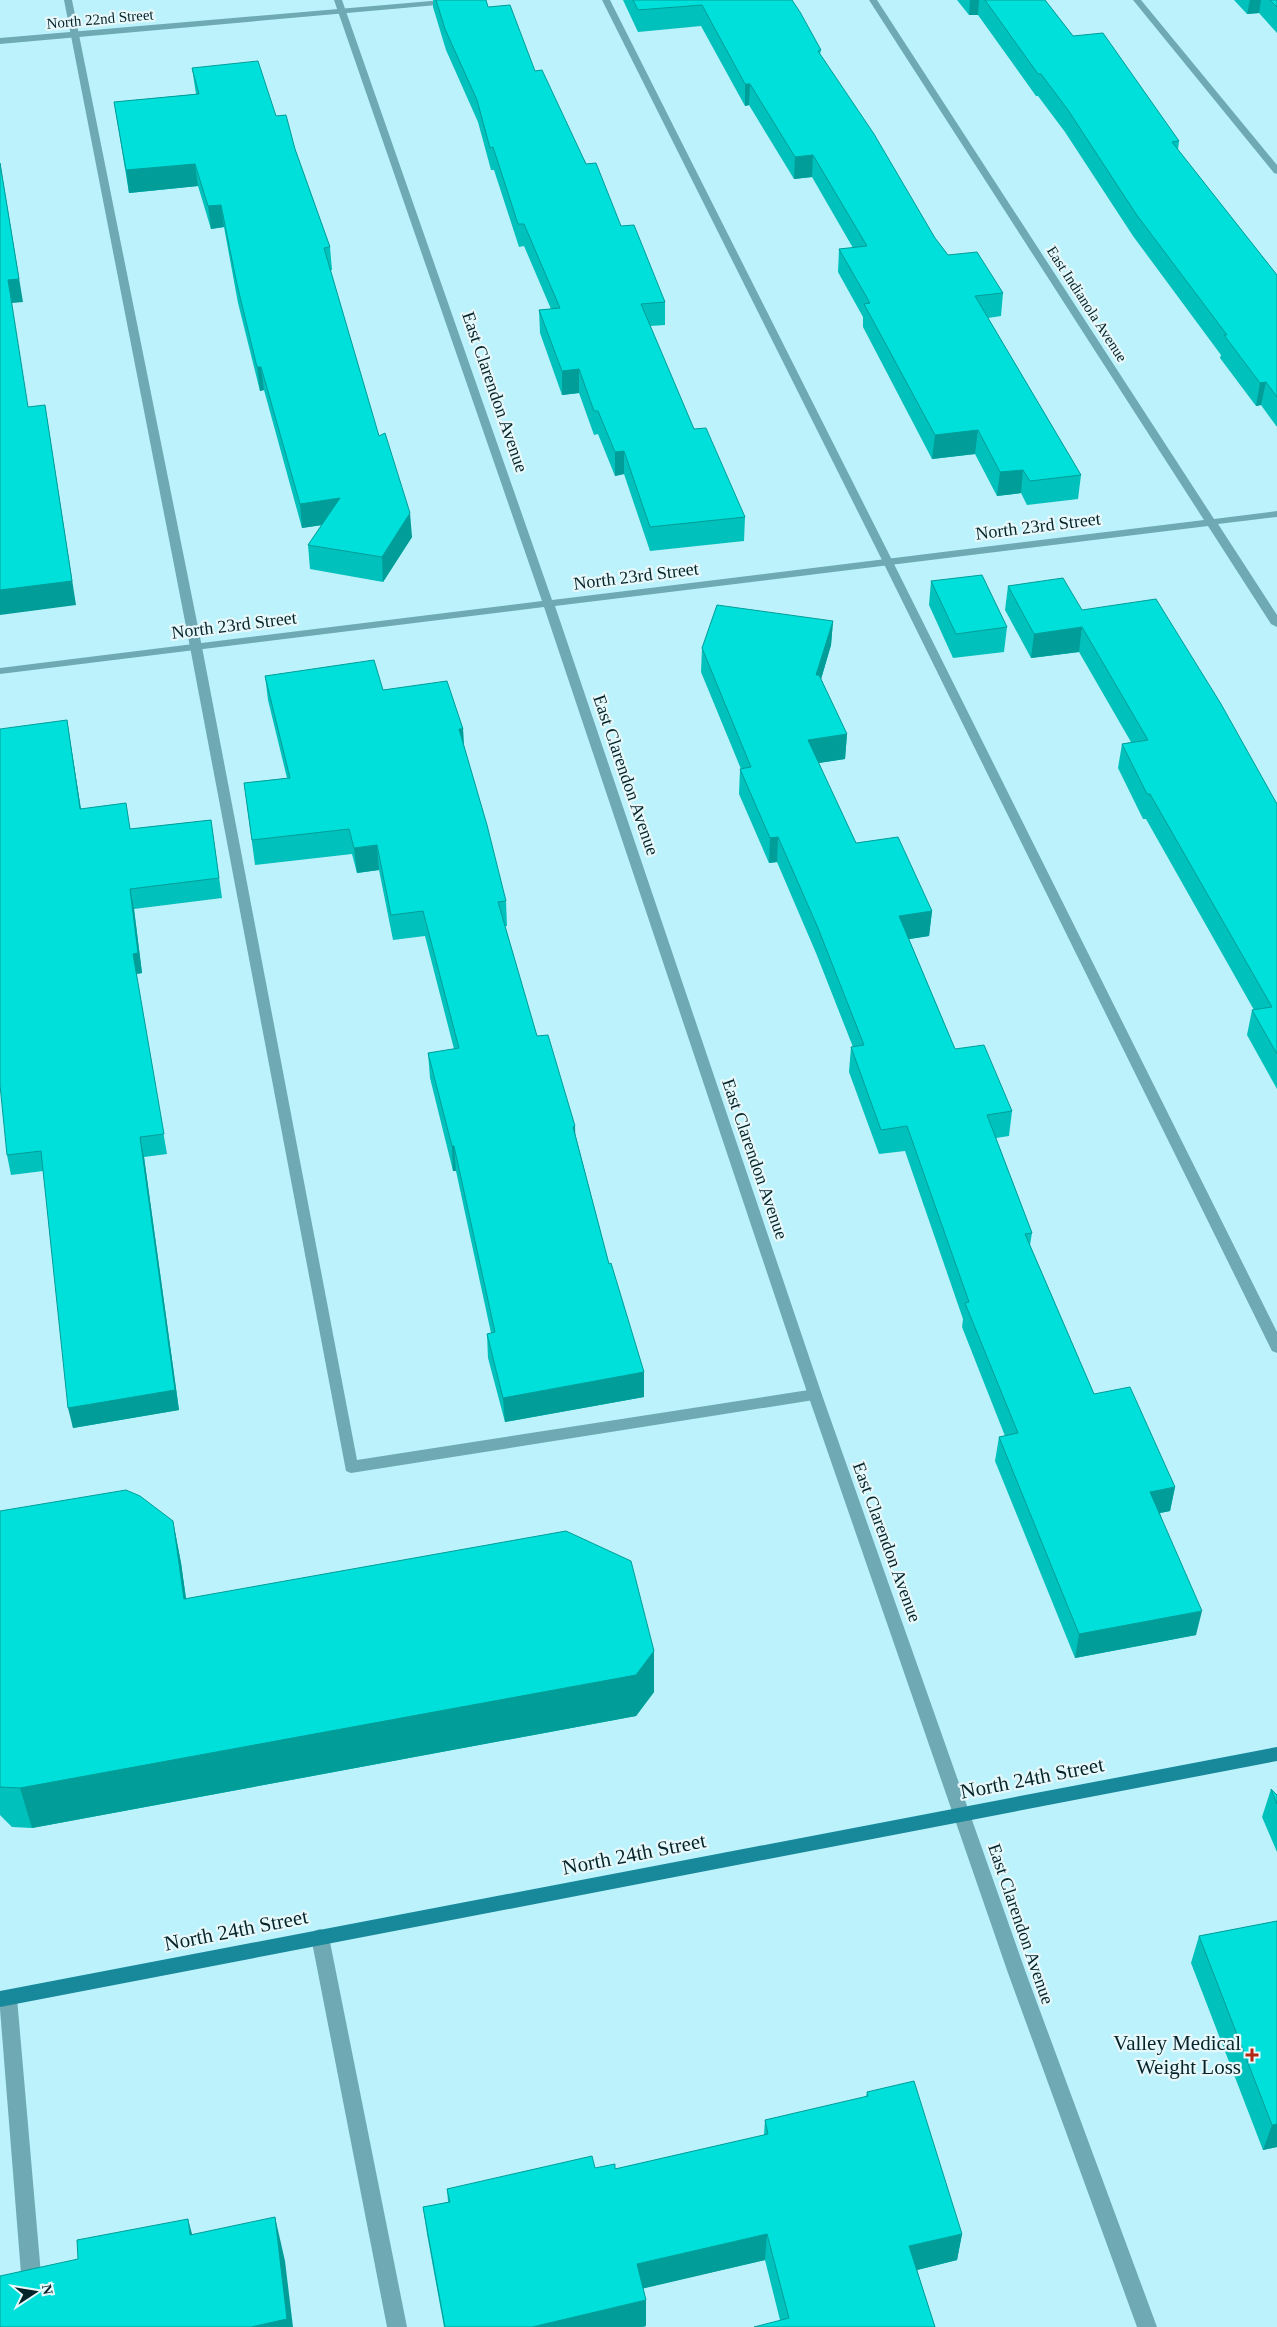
<svg xmlns="http://www.w3.org/2000/svg" width="1277" height="2327" viewBox="0 0 1277 2327" font-family="Georgia,serif">
  <style>
    .lines { fill: none; stroke-linecap: round; stroke-linejoin: round }
    .service { fill: #6ea9b4; fill-rule: evenodd }
    .minor { fill: #6ea9b4; fill-rule: evenodd }
    .tertiary { fill: #6ea9b4; fill-rule: evenodd }
    .secondary { fill: #17899b; fill-rule: evenodd }
    .wall { fill: #00c1bb }
    .shaded-wall { fill: #009d99 }
    .building { fill: #00e0da; stroke: #009d99 }
    .poi-dot { fill: #b42713; stroke: #e7f8fb; stroke-width: 2 }
    .labels { text-anchor: middle; stroke-width: 4.5; stroke-linejoin: round; paint-order: stroke }
    .far-street-label { font-size: 15px; fill: #05242a; stroke: #e7f8fb }
    .street-label { font-size: 18px; fill: #05242a; stroke: #e7f8fb }
    .near-street-label { font-size: 21px; fill: #05242a; stroke: #e7f8fb }
    .near-poi-label { font-size: 21px; fill: #05242a; stroke: #e7f8fb; text-anchor: end }
  </style>
  <rect width="100%" height="100%" fill="#bcf2fc"/>
  <g class="lines">
    <path class="service" d="M64 0H72L202 647 357 1460 815 1389 820 1391 822 1395 820 1399 351 1473 346 1471 190 647Z
      M602 0H610L893 562 1277 1332V1353L1272 1351 1270 1347 883 562Z
      M1133 0H1141L1277 165V174L1274 173Z
      M320 1929 326 1931 329 1937 407 2327H387L311 1937 314 1931Z
      M8 1990 14 1992 17 1998 42 2286 39 2293 32 2296 25 2293 22 2286 0 2009 2 1992Z"/>
    <path class="minor" d="M334 0H342L552 600 1204 520 869 0H877L1214 519 1277 511V517L1218 524 1277 615V627L1271 624 1208 526 555 606 822 1395 1026 1973 1157 2327H1137L1008 1973 808 1395 544 607 0 674V668L542 601Z"/>
    <path class="tertiary" d="M443 0H475L471 2 0 44V38Z"/>
    <path class="secondary" d="M1277 1747V1761L0 2007V1991Z"/>
  </g>
  <path class="wall" d="M433 0H486L488 7 535 71 621 226 665 302V325L650 326 694 429 745 517 744 541 650 551 624 474 615 476 598 434 594 435 579 393 562 395 540 333 539 310 551 309 524 246 519 247 494 170H491L478 122 446 50 433 7Z
    M623 0H792L821 50 820 54 935 238 948 255 1003 293 1001 316 988 318 1081 475 1078 499 1027 505 1021 493 997 496 975 454 932 459 863 327V317L838 272 839 249 853 248 812 177 794 179 749 105 745 106 701 26 638 32Z
    M957 0H1045L1073 36 1179 141 1178 150 1277 275V427L1261 405 1256 406 1220 358 1221 355 1133 236 1065 132 1038 96H1036L978 15H969Z
    M1234 0H1277V33L1259 13 1247 14Z
    M192 68 276 116 295 149 330 247 332 270H330L379 436 412 537 383 582 310 569 308 545 322 525 302 528 264 390 260 391 238 303 224 227 211 229 198 186 129 193 114 102 196 94Z
    M931 581 1007 627 1004 652 953 658 929 605Z
    M1008 586 1082 610 1277 804V1089L1247 1035 1252 1010H1254L1146 819H1143L1118 768 1122 744 1131 742 1079 652 1031 658 1005 610Z
    M833 621 831 645 821 679 847 734 845 759 818 763 856 843 932 911 929 936 909 939 955 1049 1012 1111 1009 1136 996 1138 1032 1233 1030 1245 1094 1394 1175 1487 1170 1511 1160 1513 1196 1635 1075 1658 995 1461 999 1437 1005 1436 962 1327 963 1319 905 1151 879 1154 849 1072 851 1047H853L816 953 777 862 769 863 739 794 740 769H741L701 672 702 648Z
    M265 676 383 690 463 729 464 746 506 901 507 926H505L537 1036 576 1137 609 1264 644 1372V1397L505 1422 488 1358 487 1334 491 1333 456 1171H453L430 1078 428 1053 454 1049 425 936 393 940 379 870 357 873 352 854 255 865 244 783 287 778 268 700Z
    M67 720 81 809 130 829 211 820 222 898 134 909 142 973 136 974 167 1154 144 1157 179 1410 73 1428 43 1171 11 1175 7 1155Z
    M0 1511 173 1521 181 1563 186 1599 654 1651V1692L636 1716 32 1828 12 1827 0 1815Z
    M1271 1789 1277 1795V1852L1262 1817Z
    M1277 1921V2147L1263 2150 1191 1963 1199 1936Z
    M867 2092 962 2234 957 2260 917 2270 935 2327 780 2320 765 2260 643 2288 646 2300V2326L642 2327H444L427 2234 423 2207 448 2202 447 2189 595 2168 615 2169 764 2135 765 2120 866 2097Z"/>
  <path class="shaded-wall" d="M970 0H979L978 15H969Z
    M1250 0H1261L1259 13 1247 14Z
    M745 84H750L749 105 745 106Z
    M813 155 812 177 794 179 795 157Z
    M0 162 23 302 12 303 33 430 8 280Z
    M195 164 198 186 129 193 126 170Z
    M221 205 224 227 211 229 208 206Z
    M257 367H261L264 390 260 391Z
    M579 369V393L562 395V371Z
    M1266 382 1261 405 1256 406 1260 383Z
    M45 405 76 605 0 615V590Z
    M978 430 975 454 932 459 935 435Z
    M624 451V474L615 476V452Z
    M1023 470 1021 493 997 496 1000 472Z
    M340 498 342 522 302 528 300 504Z
    M410 513 412 537 383 582 382 557Z
    M833 621 831 645 815 700 816 675Z
    M1082 627 1079 652 1031 658 1034 634Z
    M67 720 70 740 84 829 80 809Z
    M459 729H463L464 753Z
    M847 734 845 759 806 765 808 740Z
    M778 837 777 862 769 863 770 838Z
    M377 845 379 870 357 873 354 848Z
    M130 889 134 909 142 973 136 974 167 1154 133 954Z
    M932 911 929 936 897 941 899 916Z
    M575 1126 576 1151 573 1127Z
    M140 1137 144 1157 179 1410 73 1428 68 1408Z
    M452 1146H454L456 1171H453Z
    M644 1372V1397L505 1422 503 1398Z
    M1175 1487 1170 1511 1145 1516 1150 1492Z
    M173 1521 181 1563 192 1641 184 1599Z
    M1202 1611 1196 1635 1075 1658 1079 1634Z
    M654 1651V1692L636 1716 32 1828 20 1788Z
    M1277 2124V2147L1263 2150 1272 2125Z
    M275 2217 285 2261 293 2327H251Z
    M188 2219 200 2263 190 2235Z
    M767 2234 765 2260 637 2290V2264Z
    M962 2234 957 2260 905 2273 909 2246Z
    M646 2300V2326L642 2327H532Z"/>
  <path class="building" d="M436 0H486L488 7 510 5 535 71 542 70 586 164 596 163 621 226 634 225 665 302 641 304 694 429 706 428 745 517 650 527 624 451 615 452 598 411H594L579 369 562 371 539 310 560 308 524 224H518L493 147 490 148 477 100 445 29Z
    M633 0H792L800 12 821 50 818 51 874 134 935 238 948 255 977 252 1003 293 975 296 1081 475 1030 481 1023 470 1000 472 978 430 935 435 864 304 870 303 839 249 867 246 813 155 795 157 750 84H745L702 5 638 10Z
    M985 0H1045L1073 36 1103 33 1179 141 1172 142 1277 275V397L1266 382 1260 383 1224 335H1227L1136 214 1068 110 1041 74H1038Z
    M1270 0H1277V7Z
    M258 61 276 116 286 115 295 149 330 247 324 248 379 436 385 433 410 513 382 557 308 545 340 498 300 504 261 367H257L236 280 221 205 208 206 195 164 126 170 114 102 199 94 192 68Z
    M0 163 19 279 8 280 28 407 45 405 72 581 0 590Z
    M982 575 1007 627 956 634 931 581Z
    M1063 578 1082 610 1156 599 1221 704 1277 804V1054L1252 1010 1272 1007 1150 794H1147L1122 744 1148 740 1082 627 1034 634 1008 586Z
    M717 605 833 621 816 675H819L847 734 808 740 856 843 898 837 932 911 899 916 955 1049 984 1045 1012 1111 987 1115 1032 1233 1025 1234 1094 1394 1130 1387 1175 1487 1150 1492 1202 1611 1079 1634 999 1437 1018 1433 965 1303 969 1302 907 1126 881 1130 851 1047 864 1045 818 928 778 837 770 838 740 769 751 767 702 648Z
    M374 660 383 690 447 681 463 729H459L487 825 506 901 498 902 537 1036 548 1035 575 1126 573 1127 609 1264 611 1263 644 1372 503 1398 487 1334 495 1332 454 1146H452L428 1053 459 1048 423 911 391 915 377 845 354 848 349 829 252 840 244 783 290 778 265 676Z
    M67 720 80 809 126 803 130 829 211 820 219 878 130 889 138 953 133 954 164 1134 140 1137 175 1390 68 1408 41 1151 7 1155 0 1085V729Z
    M126 1490 140 1496 173 1521 184 1599 566 1531 631 1561 654 1651 636 1675 20 1788 0 1787V1511Z
    M1271 1789 1277 1795V1804Z
    M1277 1921V2124L1272 2125 1199 1936Z
    M914 2081 962 2234 909 2246 935 2327H754L789 2318 767 2234 637 2264 646 2300 532 2327H445L423 2207 450 2202 447 2189 592 2156 595 2168 615 2164V2169L768 2134 765 2120 868 2096 867 2092Z
    M275 2217 287 2319 251 2327H0V2276L78 2259 77 2240 188 2219 190 2235Z"/>
  <path class="poi-dot" d="M1249.5 2047.5h5v5h5v5h-5v5h-5v-5h-5v-5h5z"/>
  <g class="labels">
    <g class="far-street-label">
      <text transform="translate(100 19) rotate(-5)" y="5">North 22nd Street</text>
      <text transform="translate(1087 304) rotate(57)" y="5">East Indianola Avenue</text>
    </g>
    <g class="street-label">
      <text transform="translate(495 392) rotate(71)" y="6">East Clarendon Avenue</text>
      <text transform="translate(1038 526) rotate(-7)" y="6">North 23rd Street</text>
      <text transform="translate(636 576) rotate(-7)" y="6">North 23rd Street</text>
      <text transform="translate(234 625) rotate(-7)" y="6">North 23rd Street</text>
      <text transform="translate(626 775) rotate(71)" y="6">East Clarendon Avenue</text>
      <text transform="translate(755 1159) rotate(71)" y="6">East Clarendon Avenue</text>
      <text transform="translate(887 1542) rotate(70)" y="6">East Clarendon Avenue</text>
      <text transform="translate(1021 1924) rotate(71)" y="6">East Clarendon Avenue</text>
    </g>
    <g class="near-street-label">
      <text transform="translate(1032 1778) rotate(-11)" y="7">North 24th Street</text>
      <text transform="translate(634 1854) rotate(-11)" y="7">North 24th Street</text>
      <text transform="translate(236 1930) rotate(-11)" y="7">North 24th Street</text>
    </g>
    <g class="near-poi-label">
      <text x="1241" y="2050">Valley Medical<tspan x="1241" dy="24">Weight Loss</tspan></text>
    </g>
  </g>
  <g transform="translate(35 2292) rotate(78)" stroke="#e7f8fb" stroke-width="4" paint-order="stroke">
  <path d="M0-4L9 19L0 12L-9 19Z" fill="#05242a"/>
  <text y="-8" font-size="14" font-weight="bold" text-anchor="middle" fill="#05242a">N</text>
  </g>
</svg>
